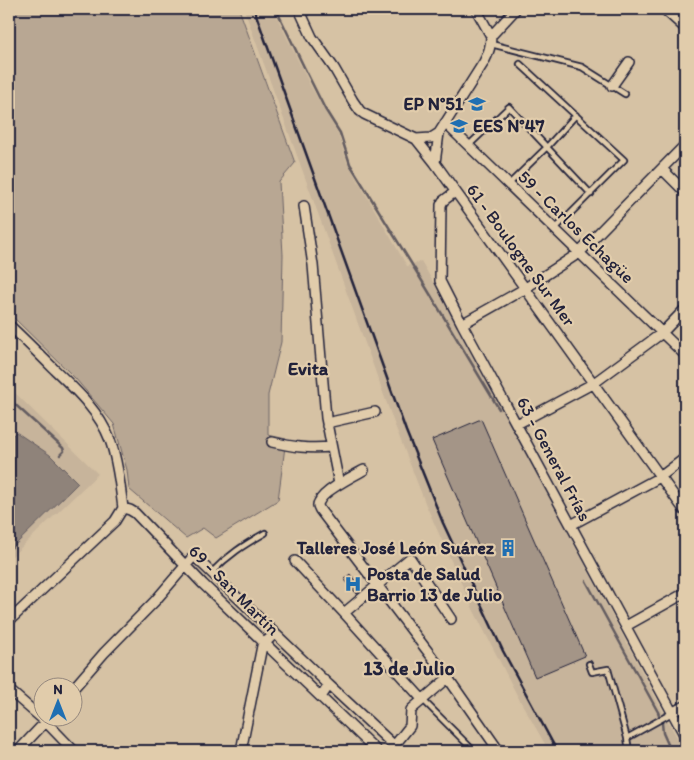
<svg xmlns="http://www.w3.org/2000/svg" width="694" height="760" viewBox="0 0 694 760" font-family="Itim,sans-serif">
  <style>
    .built { fill: #c7b49b }
    .green { fill: #b8a793; stroke: #6d6467 }
    .water { fill: #8f837a; stroke: #635c61 }
    .lines { fill: none; stroke-linecap: round; stroke-linejoin: round }
    .stream { stroke: #635c61; stroke-width: 2.5 }
    .building { fill: #a49587; stroke: #22223b }
    .lane-casing { stroke: #22223b; stroke-width: 8 }
    .street-casing { stroke: #22223b; stroke-width: 12 }
    .lane { stroke: #e1ccab; stroke-width: 4.5 }
    .street { stroke: #e1ccab; stroke-width: 9 }
    .rail { stroke: #22223b; stroke-width: 2.5 }
    .labels { text-anchor: middle; stroke-width: 4.5; stroke-linejoin: round; paint-order: stroke }
    .poi-label { font-size: 18px; font-weight: bold; fill: #22223b; stroke: #e1ccab; text-anchor: end }
    .street-label { font-size: 18px; fill: #22223b; stroke: #e1ccab }
    .neighbourhood-label { font-size: 19px; font-weight: bold; fill: #22223b; stroke: #e1ccab }
    .quarter-label { font-size: 20px; font-weight: bold; fill: #22223b; stroke: #e1ccab }
  </style>
  <rect width="100%" height="100%" fill="#d6c2a4"/>
  <filter id="ink" filterUnits="userSpaceOnUse"><feTurbulence type="fractalNoise" baseFrequency=".02" numOctaves="2"/><feDisplacementMap in="SourceGraphic" scale="10" xChannelSelector="R" yChannelSelector="G"/><feConvolveMatrix kernelMatrix="1 2 1 2 8 2 1 2 1" color-interpolation-filters="sRGB"/></filter>
  <g filter="url(#ink)">
    <path class="built" d="M244 9H273L310 85 338 134 347 162 407 266 421 261 452 315 684 751H549L518 697 473 609 426 505 394 423Z
      M9 387 98 474 9 559Z"/>
    <path class="green" d="M9 9H239L295 163 279 182 283 255 281 342 268 395V435L286 439 278 500 216 538 203 528 186 538 129 489 127 470 114 424 75 378 9 313Z"/>
    <path class="water" d="M16 432 50 455 78 483 9 551V439Z"/>
    <g class="lines">
      <path class="stream" d="M276 9 304 67 325 109 340 133 350 164 427 289 499 409
        M9 399 63 448 64 451 60 455
        M586 581 658 712 662 723 663 733 671 751"/>
    </g>
    <path class="building" d="M481 419 585 656 535 677 432 440Z
      M350 574 362 590 357 594 344 579Z"/>
    <g class="lines">
      <g class="lane-casing">
        <path id="lane" d="M491 44 582 67 625 94
          M520 64 624 160 555 229
          M468 146 509 107 591 194
          M509 184 547 147 576 115
          M211 573C228 555 244 545 265 533
          M589 664 592 672 608 669 627 738 629 751
          M422 699 474 751
          M627 738 672 713"/>
      </g>
      <g class="street-casing">
        <path id="street" d="M299 9 312 37 334 68 353 101 360 111 364 114 416 139 435 163
          M476 9 491 36
          M516 9 491 36C491 46 489 53 484 62L439 133 435 163 685 511
          M664 9 685 28
          M612 86 629 62
          M445 123 685 355
          M416 139 431 138 439 133
          M662 169 685 192
          M455 192 443 201 441 205 440 281 462 324 685 736
          M304 206 313 265 326 418 339 484
          M462 324 524 289 579 253 685 145
          M9 325C24 339 38 353 53 368 75 389 99 411 110 440 118 462 120 486 123 508
          M517 424 594 383 662 333 685 309
          M327 426 331 422 375 412
          M272 442C293 447 309 449 331 447
          M364 470C353 476 323 491 319 502 317 505 318 506 320 510L448 678 499 751
          M123 508 130 510 135 513 203 584 377 751
          M571 525 660 477 685 458
          M295 561 344 613 422 699
          M344 613 410 558 451 619
          M9 621 115 521 123 508
          M626 626 685 593
          M9 690 46 722 74 751
          M72 690 104 653 155 601 192 558 195 557 329 685
          M321 697 329 685 400 751
          M673 712 685 706
          M18 751 49 718
          M241 751 262 646 275 633
          M390 751 410 726 411 710 413 708 448 678"/>
      </g>
      <use href="#lane" class="lane"/>
      <use href="#street" class="street"/>
      <path class="rail" d="M254 9 406 431 443 523 503 651 557 751"/>
    </g>
  </g>
  <defs>
    <g id="school-bare" transform="scale(1.35)"><path d="M0-5L7-2L0 1L-7-2ZM-4 1L0 2.5L4 1V4Q0 6-4 4Z" fill="#1f6fb2" stroke="#e1ccab" stroke-width="2.5" paint-order="stroke"/></g>
    <g id="building-bare" transform="scale(1.35)"><path d="M-4-6H4V6H1V3H-1V6H-4ZM-2.5-4.3h1.7v1.8h-1.7ZM.8-4.3h1.7v1.8H.8ZM-2.5-1h1.7V.8h-1.7ZM.8-1h1.7V.8H.8Z" fill="#1f6fb2" stroke="#e1ccab" stroke-width="2.5" paint-order="stroke"/></g>
    <g id="hospital-bare" transform="scale(1.35)"><path d="M-5-5h3v3.5h4V-5h3V5h-3V1.5h-4V5h-3Z" fill="#1f6fb2" stroke="#e1ccab" stroke-width="2.5" paint-order="stroke"/></g>
  </defs>
  <g fill-rule="evenodd">
    <use href="#school-bare" x="477" y="104"/>
    <use href="#school-bare" x="459" y="126"/>
    <use href="#building-bare" x="508" y="548"/>
    <use href="#hospital-bare" x="353" y="584"/>
  </g>
  <g class="labels">
    <g class="poi-label">
      <text x="463" y="110">EP N°51</text>
      <text x="473" y="132" text-anchor="start">EES N°47</text>
      <text x="494" y="554">Talleres José León Suárez</text>
      <text x="367" y="580" text-anchor="start">Posta de Salud<tspan x="367" dy="21">Barrio 13 de Julio</tspan></text>
    </g>
    <g class="street-label">
      <text transform="translate(576 227) rotate(44)" y="6">59 - Carlos Echagüe</text>
      <text transform="translate(521 255) rotate(54)" y="6">61 - Boulogne Sur Mer</text>
      <text transform="translate(554 459) rotate(62)" y="6">63 - General Frías</text>
      <text transform="translate(234 590) rotate(45)" y="6">69 - San Martín</text>
    </g>
    <g class="neighbourhood-label">
      <text x="308" y="375">Evita</text>
    </g>
    <g class="quarter-label">
      <text x="409" y="675">13 de Julio</text>
    </g>
  </g>
  <rect width="694" height="760" fill="none" stroke="#e1ccab" stroke-width="30"/>
  <rect x="15" y="15" width="664" height="730" fill="none" stroke="#22223b" stroke-width="2" filter="url(#ink)"/>
  <g transform="translate(58 702)"><circle r="24" fill="#e1ccab" stroke="#95887e"/>
  <path d="M0-4L9 19L0 12L-9 19Z" fill="#1f6fb2"/>
  <text y="-8" font-size="14" font-weight="bold" text-anchor="middle" fill="#22223b">N</text>
  </g>
</svg>
